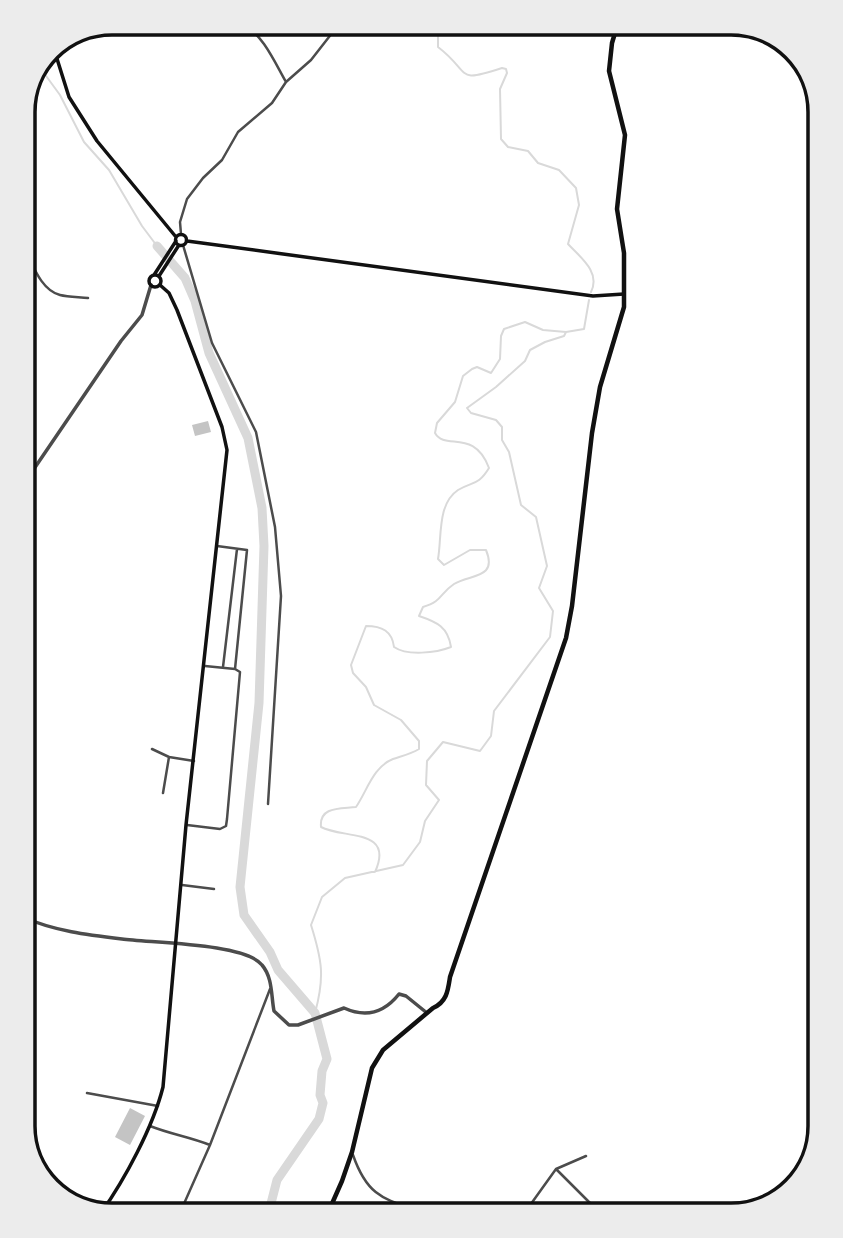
<svg xmlns="http://www.w3.org/2000/svg" width="843" height="1238" viewBox="0 0 843 1238" font-family="'PT Sans Narrow',sans-serif">
  <style>
    .lines { fill: none; stroke-linecap: round; stroke-linejoin: round }
    .stream { stroke: #d9d9d9; stroke-width: 2 }
    .river { stroke: #d9d9d9; stroke-width: 9 }
    .building { fill: #c4c4c4 }
    .minor { stroke: #4c4c4c; stroke-width: 2.5 }
    .tertiary { stroke: #4c4c4c; stroke-width: 3.5 }
    .secondary { stroke: #111; stroke-width: 3.5 }
    .primary { stroke: #111; stroke-width: 4.5 }
    .rim { fill: none; stroke: #111; stroke-width: 3.5 }
  </style>
  <rect width="100%" height="100%" fill="#fff"/>
  <g class="lines">
    <path class="stream" d="M435 23 438 28V47C472 73 454 84 502 68L506 69 507 73 500 89 501 139 508 147 528 151 538 163 559 170 576 188 579 205 568 244C580 257 601 272 591 292
      M41 69 60 95 84 142 109 170 142 226 157 246
      M375 872C395 828 343 839 321 827 319 806 341 809 356 807 367 791 373 767 393 759 402 756 411 754 419 749V741L401 720 374 705 366 687 353 673 351 665 366 626C382 626 392 631 394 647 407 656 436 653 451 647 448 627 437 622 419 616L423 607C443 601 439 594 454 584 470 574 498 579 486 550H470L444 565 438 559C442 537 437 504 458 490 473 481 478 486 489 468 474 428 445 451 435 433L437 423 455 402 463 376 472 369 477 367 491 373 500 359 501 336 504 329 525 322 543 330 566 332
      M315 1013C325 977 322 960 311 925L322 897 345 878 403 865 420 842 425 821 439 800 426 785 427 761 443 742 480 751 491 736 494 711 550 637 553 611 539 588 547 566 536 517 521 505 509 452 502 440V427L496 420 471 413 467 408 496 387 525 361 530 350 545 342 564 336 566 332 584 329 589 300"/>
    <path class="river" d="M157 246 185 278 195 301 209 353 248 438 262 508 264 546 259 703 240 887 244 915 270 952 278 970 315 1013 327 1059 322 1071 320 1095 323 1103 319 1119 277 1180 268 1215"/>
  </g>
  <path class="building" d="M208 421 211 432 195 436 192 425Z
    M130 1108 145 1116 130 1145 115 1137Z"/>
  <g class="lines">
    <path class="minor" d="M243 23C264 37 274 61 286 82
      M181 234 180 222 187 199 203 178 222 160 238 132 272 103 286 82 311 60 336 28 346 23
      M183 245 212 343 256 432 275 527 281 596 268 804
      M23 246C32 262 40 290 60 295 68 297 79 297 88 298
      M217 546 247 550 235 669
      M223 667 237 549
      M152 749 169 757
      M163 793 169 757 194 761
      M187 825 220 829 226 826 227 819 240 672 235 669 205 666
      M182 885 214 889
      M87 1093 158 1106
      M150 1126C170 1134 190 1137 210 1145L179 1215
      M210 1145 270 989
      M353 1155C369 1201 388 1199 429 1215
      M557 1170 595 1208 589 1215
      M523 1215 556 1169 586 1156"/>
    <path class="tertiary" d="M23 485 121 341 142 315 151 285
      M23 917C54 931 88 935 122 939 150 943 245 943 262 965 273 978 271 996 274 1011L289 1025H298L344 1008C366 1018 384 1013 399 994L406 996 427 1013"/>
    <path class="secondary" d="M53 46 69 97 97 141 176 237
      M175.5 240a5.5 5.5 0 1 1 11 0a5.5 5.5 0 1 1-11 0Z
      M187 241 593 296 624 294
      M154 275 176 241
      M149 281a6 6 0 1 1 12 0a6 6 0 1 1-12 0Z
      M159 276 179 245
      M101 1213C125 1179 153 1127 163 1087L186 825 227 450 222 427 177 310 169 293 160 285"/>
    <path class="primary" d="M327 1215 342 1181 352 1152 372 1068 383 1050 433 1008C447 1002 448 990 450 977L566 638 572 606 592 433 600 387 624 307V253L617 209 625 135 609 71 612 43 618 23"/>
  </g>
  <path d="M0 0H843V1238H0ZM112 35H731A77 77 0 0 1 808 112V1126A77 77 0 0 1 731 1203H112A77 77 0 0 1 35 1126V112A77 77 0 0 1 112 35Z" fill="#ececec" fill-rule="evenodd"/>
  <path class="rim" d="M112 35H731A77 77 0 0 1 808 112V1126A77 77 0 0 1 731 1203H112A77 77 0 0 1 35 1126V112A77 77 0 0 1 112 35Z"/>
</svg>
